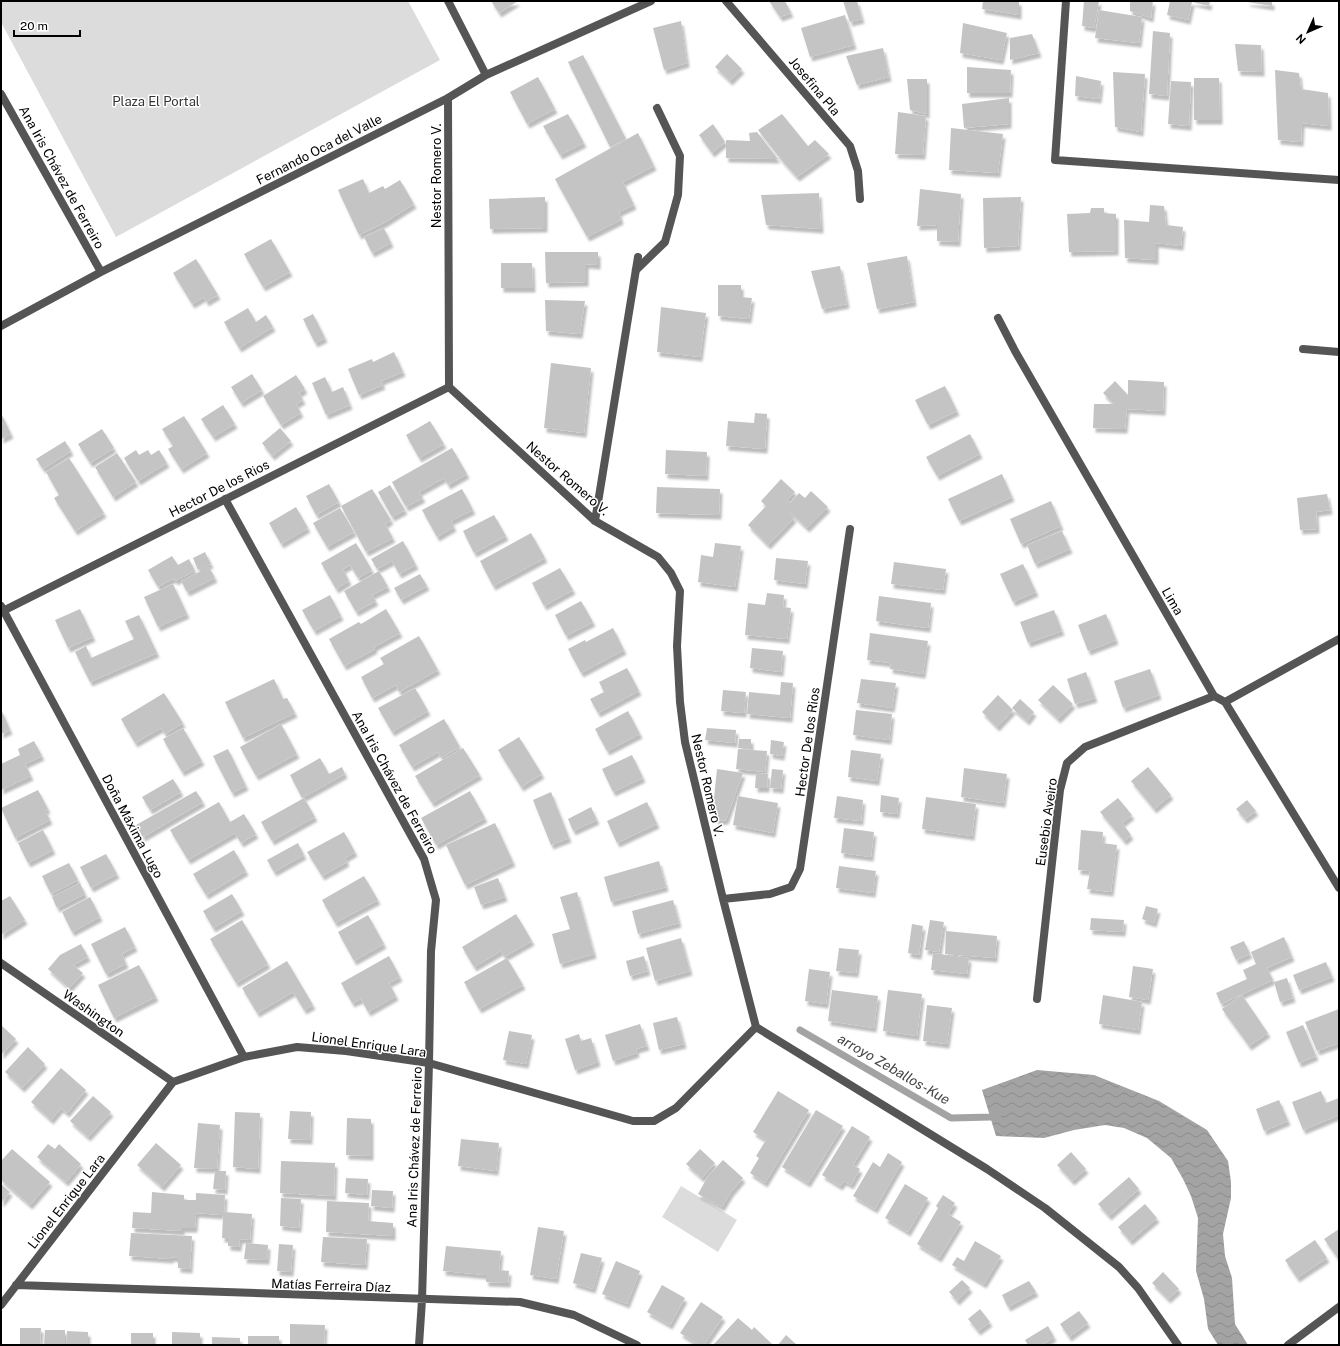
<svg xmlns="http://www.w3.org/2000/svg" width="1340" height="1346" viewBox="0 0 1340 1346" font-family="'Public Sans',sans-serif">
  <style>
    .park { fill: #dcdcdc }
    .water { fill: url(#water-waves) }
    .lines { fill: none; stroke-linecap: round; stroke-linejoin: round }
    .stream { stroke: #a3a3a3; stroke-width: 7 }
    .building { fill: #c4c4c4; filter: url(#shadow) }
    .service { stroke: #555; stroke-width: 8 }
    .minor { stroke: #555; stroke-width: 8 }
    .labels { text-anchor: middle; stroke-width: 3; stroke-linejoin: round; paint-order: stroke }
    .street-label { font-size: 13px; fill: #000; stroke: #fff }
    .park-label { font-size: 13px; fill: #333; stroke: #fff }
    .water-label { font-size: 14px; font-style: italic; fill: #444; stroke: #fff }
  </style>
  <defs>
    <pattern id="water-waves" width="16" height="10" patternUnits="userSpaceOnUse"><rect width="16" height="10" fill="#a3a3a3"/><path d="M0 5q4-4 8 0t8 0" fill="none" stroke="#8b8b8b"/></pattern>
    <filter id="shadow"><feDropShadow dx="2.5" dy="4.5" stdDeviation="1" flood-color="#0004"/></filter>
  </defs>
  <rect width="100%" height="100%" fill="#fff"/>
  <path class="park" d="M1 1H408L440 60 116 237 1 22Z
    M681 1186 737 1220 718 1252 662 1217Z"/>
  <path class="water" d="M1037 1070 1094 1075 1159 1101 1207 1130 1228 1161 1231 1182V1198L1223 1234 1225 1256 1232 1278 1235 1324 1248 1345H1218L1208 1329 1204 1299 1196 1271 1198 1218 1191 1196 1183 1179 1171 1158 1147 1138 1124 1128 1105 1125 1074 1130 1044 1138 996 1136 982 1090Z"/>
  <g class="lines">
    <path class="stream" d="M800 1030 951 1118 991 1117 999 1113"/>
  </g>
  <path class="building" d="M491 1H518L499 13Z
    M769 1H785L791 13 780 17Z
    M843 1H857L862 19 850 22Z
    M983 1H1019V15L982 9Z
    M1084 1H1099L1094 28 1082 26Z
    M1130 1H1153L1151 18 1130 11Z
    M1170 1H1210L1209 6 1192 2 1188 20 1167 15Z
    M1247 1H1272V6L1247 2Z
    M1099 10 1142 17 1139 43 1095 38Z
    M845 15 854 45 810 57 801 28Z
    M681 21 687 63 664 70 653 28Z
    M963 23 1007 33 1001 60 960 53Z
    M1153 31 1170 33 1167 96 1149 94Z
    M1032 34 1039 53 1010 60V38Z
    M1235 44 1261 45 1262 72 1238 71Z
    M883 48 889 77 857 85 846 56Z
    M727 54 742 69 730 81 715 67Z
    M583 55 626 139 610 147 568 62Z
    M967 67 1011 70 1010 93H967Z
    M1275 70 1299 73 1301 89 1328 93 1329 126 1302 123 1301 142 1278 140Z
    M1113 72 1145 74 1141 132 1115 127Z
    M1076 76 1101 81 1099 99 1075 96Z
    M538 77 555 109 527 124 510 92Z
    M1194 78H1219L1220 120H1194Z
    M907 79H927V114L910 110Z
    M1171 81 1191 82 1189 126 1168 124Z
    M1009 98V124L964 128 962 104Z
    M898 112 926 116 923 155 895 154Z
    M568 114 584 143 560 155 543 126Z
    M782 114 808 146 815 140 829 154 797 177 784 163 758 130Z
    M713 124 725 142 712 153 699 135Z
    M951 128 1003 134 998 173 949 170Z
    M757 132 778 159 726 158V140L750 141 749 133Z
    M638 133 654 166 623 182 634 205 619 212 621 220 587 237 555 179Z
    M363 179 369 193 383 186 385 189 400 180 414 204 384 223 359 235 338 190Z
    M920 189 961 194 958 242 937 241V225L917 226Z
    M819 193 821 229 766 225 761 195Z
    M545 197V228L490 229 489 199Z
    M1021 197 1018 246 984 248 983 198Z
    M1150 205 1164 206 1166 225 1183 227 1181 246 1156 243V260L1125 258 1124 220 1149 222Z
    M1091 208H1104V213L1116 214V251L1069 252 1067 214 1090 213Z
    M384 228 391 243 372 253 364 237Z
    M271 239 290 272 263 287 244 254Z
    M545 252H598V265L586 264V282L546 283Z
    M907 256 914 302 877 309 867 263Z
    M196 259 218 295 206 302 204 297 192 304 173 273Z
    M501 263H532L533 288H501Z
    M840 266 847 304 822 309 811 271Z
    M718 285H741V297L752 298 749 319 718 316Z
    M545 300 585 301 580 334 546 331Z
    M661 307 706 313 700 357 657 352Z
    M248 308 256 322 266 315 273 327 239 348 224 322Z
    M313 314 325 338 315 343 303 319Z
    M394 352 403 372 381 381 383 385 359 395 348 369 372 359 373 362Z
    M551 363 591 368 584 433 544 428Z
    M252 374 262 390 241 403 231 387Z
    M296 375 305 389 299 393 303 400 296 404 301 413 281 425 263 396Z
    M325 377 332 392 343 387 350 405 326 415 312 383Z
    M1128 380 1164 382 1163 411 1127 409V405V406L1125 429 1093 428 1094 404H1114L1103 393 1115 381 1128 395Z
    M945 386 957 411 928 425 915 400Z
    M223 405 235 424 213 437 201 419Z
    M1 413 11 434 1 439Z
    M755 413 767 414 765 449 726 446 728 421 754 423Z
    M184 416 207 453 181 469 168 449 173 446 162 429Z
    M430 421 444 444 419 458 406 435Z
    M280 428 291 441 272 456 262 443Z
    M102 429 114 448 90 463 78 444Z
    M970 434 980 454 937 476 926 457Z
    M65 441 71 451 43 469 36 459Z
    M452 448 467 474 448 485 444 478 419 492 423 498 406 507 392 482Z
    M136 450 139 455 148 450 151 455 159 450 167 463 138 481 124 458Z
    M666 450 707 452 706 476 665 474Z
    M117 453 136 482 113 497 95 467Z
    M69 458 104 513 75 531 54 498 59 495 46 472Z
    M1002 474 1012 497 959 521 948 499Z
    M781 479 795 492 787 500 790 503 799 493 805 498 811 491 828 507 807 528 791 513 790 514 794 518 768 545 748 525 766 506 761 501Z
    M329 484 339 502 316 515 306 496Z
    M390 485 405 510 392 517 378 492Z
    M657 487 720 489 719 515 656 513Z
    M372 489 391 520 385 524 393 538 366 552 341 506Z
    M462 489 473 510 451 521 454 527 437 537 422 510Z
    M1327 494 1330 510 1316 512 1317 529 1300 530 1297 498Z
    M1051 501 1061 526 1021 544 1010 519Z
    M296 507 308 528 281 544 269 523Z
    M340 508 354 532 327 547 313 523Z
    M494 515 506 536 474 553 463 531Z
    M1062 531 1070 549 1035 564 1027 545Z
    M531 533 545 558 493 586 480 561Z
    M403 541 416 565 399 574 392 561 377 569 371 559Z
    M356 543 372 570 358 578 350 565 343 569 349 581 336 589 321 563Z
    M715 543 741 546 735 587 698 582 701 555 713 557Z
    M205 552 211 564 198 570 193 558Z
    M172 556 178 565 189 559 195 571 175 581 174 578 158 587 148 570Z
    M776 558 808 561 805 584 774 580Z
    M894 562 946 569 943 590 891 584Z
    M1023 564 1036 592 1013 602 1000 574Z
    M209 567 215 578 187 592 181 581Z
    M560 568 573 590 544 606 532 583Z
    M379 571 388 587 372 595 376 601 356 612 344 591Z
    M420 574 427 586 401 600 394 588Z
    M173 584 187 614 158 627 144 597Z
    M767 593 784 595 783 607 791 608 787 639 745 635 748 603 765 605Z
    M330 595 341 616 314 631 302 610Z
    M879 596 931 603 928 628 876 621Z
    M581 601 593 622 566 636 555 615Z
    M80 609 93 637 68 648 55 620Z
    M386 609 400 633 374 647 375 649 344 666 329 639 359 622 361 624Z
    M1054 610 1062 631 1028 643 1020 622Z
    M1106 614 1116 640 1088 651 1078 625Z
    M139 615 157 653 90 682 75 652 86 646 91 658 134 639 125 621Z
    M613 628 624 650 581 673 568 649 585 640 586 642Z
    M870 633 928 641 923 674 890 669 891 663 867 660Z
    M419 636 438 670 399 692 396 685 372 698 361 677 384 664 380 658Z
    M752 648 783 651 781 672 750 668Z
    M627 668 639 691 598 713 590 699 604 692 599 682Z
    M1150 669 1159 695 1123 708 1114 681Z
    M1086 672 1095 698 1075 704 1067 679Z
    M274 679 283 699 287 698 295 713 243 738 225 702Z
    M861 679 896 683 892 708 857 703Z
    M781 682 793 683 790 718 747 714 749 692 780 695Z
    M1053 685 1073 704 1058 719 1038 700Z
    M415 688 428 711 392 732 378 708Z
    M723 690 746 692 744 713 721 711Z
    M164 693 183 723 165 734 161 728 135 743 121 719Z
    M998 695 1013 710 997 727 982 712Z
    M1020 699 1034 712 1027 721 1012 708Z
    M1 709 10 730 1 734Z
    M856 710 892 714 889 740 853 735Z
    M628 711 640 734 607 751 595 729Z
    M444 719 460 747 441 758 438 752 412 767 399 745Z
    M281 724 297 754 256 776 240 747Z
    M183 728 202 761 182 772 163 739Z
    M707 728 736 730 735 743 705 740Z
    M519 737 542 774 521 787 498 750Z
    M739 739H751V749L738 748Z
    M771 740 784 742 782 756 770 754Z
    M34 741 42 756 25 764 31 776 1 790V764L20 755 18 749Z
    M463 748 480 775 432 803 415 776Z
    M228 749 246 786 232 793 213 756Z
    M738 749 767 751 765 772 736 769Z
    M851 750 881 754 877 781 848 777Z
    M632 755 643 778 613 792 602 769Z
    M320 758 329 774 342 767 345 774 302 798 290 775Z
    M1148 767 1171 795 1154 809 1131 781Z
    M964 768 1007 774 1003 803 961 797Z
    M717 769 743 773 726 820 716 821 714 798Z
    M772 769 783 770 781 789 770 788Z
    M756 773 768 774 767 788H755Z
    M173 779 181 792 150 810 142 797Z
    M38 790 48 809 45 810 50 820 15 838 1 808Z
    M196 791 203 802 143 837 136 825Z
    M470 791 485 818 436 845 421 818Z
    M551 792 569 838 551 845 533 800Z
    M881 795 899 798 897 814 880 812Z
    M738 796 778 803 773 833 733 825Z
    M837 796 863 800 861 821 834 818Z
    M926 797 976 804 972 836 922 829Z
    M304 798 315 817 272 841 261 822Z
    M1118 798 1132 815 1122 823 1131 835 1124 841 1100 812Z
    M1247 800 1256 811 1245 819 1236 809Z
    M219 802 230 822 244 814 256 834 241 843 235 833 188 860 170 830Z
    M647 802 657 824 617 843 607 821Z
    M591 807 597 820 573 831 568 819Z
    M495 823 513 862 465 885 446 845Z
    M844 828 874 832 871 857 841 853Z
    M43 830 53 850 28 863 18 843Z
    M1081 830 1103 832 1102 843 1117 845 1111 892 1087 889 1090 871 1078 870Z
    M344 832 355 852 345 858 347 862 322 876 307 852Z
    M298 843 304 855 274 872 267 860Z
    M234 850 246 871 206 895 193 874Z
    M106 854 117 874 91 888 80 867Z
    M659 861 666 887 611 902 604 877Z
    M69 863 78 880 51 894 42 876Z
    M839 866 876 871 873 893 836 888Z
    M364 876 378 900 335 923 322 900Z
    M498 878 505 897 481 905 474 887Z
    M80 883 85 894 57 908 52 897Z
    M577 892 594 954 560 964 552 934 570 929 560 897Z
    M232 894 242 911 213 928 203 911Z
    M10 896 25 920 1 935V901Z
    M90 897 100 917 72 932 62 912Z
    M673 900 679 923 638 934 632 911Z
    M1146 906 1158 909 1154 923 1142 919Z
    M516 914 532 941 504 957 501 951 474 967 462 947Z
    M368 915 384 944 354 961 338 932Z
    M1091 918 1124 920 1123 932 1090 930Z
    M242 920 268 964 236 983 210 939Z
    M930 920 944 922 939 952 925 950Z
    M912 924 923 926 919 955 908 953Z
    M125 927 135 947 122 954 126 964 106 974 91 944Z
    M946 931 997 936 995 958 945 954Z
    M1284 937 1292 957 1267 968 1273 980 1221 1004 1216 993 1247 979 1243 970 1256 964 1251 952Z
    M681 938 690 971 655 981 646 948Z
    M1244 941 1250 954 1236 960 1230 947Z
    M81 944 88 957 73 965 83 973 69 988 48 969 60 955Z
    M839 948 859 950 856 973 836 971Z
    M933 953 969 958 967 974 931 970Z
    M389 956 400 977 389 983 396 996 368 1012 361 999 352 1003 341 983Z
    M644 956 648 971 630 976 626 961Z
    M507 958 523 985 479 1009 464 982Z
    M287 961 313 1005 304 1010 293 992 257 1013 242 988Z
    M1326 962 1332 977 1299 990 1293 975Z
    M139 965 156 997 114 1018 98 985Z
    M1133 966 1153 969 1148 1000 1129 997Z
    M809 969 830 972 826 1004 805 1001Z
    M1287 978 1293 998 1280 1002 1274 982Z
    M832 990 878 996 874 1028 828 1021Z
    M888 990 922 994 917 1036 883 1031Z
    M1103 995 1142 1002 1138 1030 1099 1024Z
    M1242 995 1268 1033 1249 1046 1222 1009Z
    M927 1005 952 1008 947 1044 923 1041Z
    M1339 1009V1043L1317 1051 1305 1022Z
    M677 1017 684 1044 659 1050 653 1023Z
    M640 1024 647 1046 636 1049 637 1053 613 1061 605 1035Z
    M1 1025 16 1039 1 1055Z
    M1303 1025 1316 1056 1299 1063 1286 1032Z
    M509 1031 532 1035 526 1064 503 1060Z
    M579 1034 581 1041 591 1038 598 1062 575 1070 565 1039Z
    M28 1047 45 1064 22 1088 5 1072Z
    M61 1068 86 1090 67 1113 61 1108 51 1120 31 1102Z
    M778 1091 809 1110 765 1183 750 1173 759 1158 756 1156 766 1140 753 1132Z
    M1321 1091 1326 1103 1339 1098V1115L1303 1130 1292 1102Z
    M93 1096 111 1112 88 1137 70 1121Z
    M1279 1100 1288 1121 1264 1131 1256 1109Z
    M816 1110 843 1126 808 1183 782 1167Z
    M290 1111 311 1112 310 1140 288 1139Z
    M235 1112 260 1113 258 1169 233 1167Z
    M347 1118 371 1119V1156L346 1155Z
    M198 1123 220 1125 217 1169 194 1168Z
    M852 1126 870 1137 853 1165 860 1169 851 1185 844 1181 840 1186 822 1175Z
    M461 1139 499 1143 496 1171 458 1166Z
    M156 1143 181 1165 162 1187 137 1165Z
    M48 1144 55 1149 59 1144 81 1164 66 1182 37 1157Z
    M12 1149 50 1182 30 1205 1 1180V1161Z
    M700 1149 715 1163 702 1178 686 1164Z
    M1071 1152 1086 1169 1072 1181 1057 1165Z
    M888 1153 902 1162 875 1209 853 1196 873 1162 880 1167Z
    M723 1160 743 1178 731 1192 722 1207 698 1194 708 1176Z
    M281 1161 335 1163 334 1196 280 1193Z
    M215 1171H226L225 1190 213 1189Z
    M1129 1177 1139 1189 1109 1216 1098 1204Z
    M346 1178 368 1179 367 1195 345 1193Z
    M1 1184 10 1192 1 1203Z
    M905 1184 928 1198 908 1232 885 1218Z
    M372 1190 393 1191 392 1208 371 1206Z
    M152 1192 184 1195V1200H196V1193L225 1195 224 1212 252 1214 250 1240 240 1239 239 1247 228 1246V1238H222L223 1215 196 1213 195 1228H182V1231L132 1228 133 1212 151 1213Z
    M943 1195 955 1203 948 1214 961 1222 939 1258 917 1244 938 1208 936 1206Z
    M281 1198 301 1199 299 1228 280 1226Z
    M327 1201 369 1203 368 1221 393 1223V1236L326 1232Z
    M1145 1204 1157 1218 1130 1241 1118 1227Z
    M538 1227 564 1231 556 1279 530 1275Z
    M1339 1229V1260L1324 1239Z
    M131 1233 192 1236 190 1269 178 1268V1258L171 1257V1259L129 1256Z
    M323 1237 367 1239 365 1265 321 1262Z
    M1315 1240 1327 1258 1297 1278 1285 1260Z
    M975 1241 1001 1256 984 1284 952 1265 957 1257 964 1261Z
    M246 1243 268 1245 267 1260 244 1259Z
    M279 1244 293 1245 291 1272 277 1271Z
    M446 1246 501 1251 499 1270 509 1271 508 1283 486 1282V1275L443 1271Z
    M581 1253 602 1258 593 1289 573 1283Z
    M616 1261 640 1271 627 1304 602 1294Z
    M1163 1272 1179 1289 1168 1299 1152 1283Z
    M962 1280 970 1288 957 1301 949 1292Z
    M1029 1281 1036 1292 1008 1307 1002 1295Z
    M662 1285 685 1298 670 1325 647 1312Z
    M701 1302 723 1317 704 1345H699L680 1333Z
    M980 1309 990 1322 978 1331 968 1319Z
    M1079 1311 1088 1323 1069 1337 1060 1324Z
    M738 1318 752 1330 754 1327 772 1344 771 1345H713Z
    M290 1324 325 1325 324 1345H290Z
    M1048 1326 1054 1337 1042 1345H1028L1025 1340Z
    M20 1328H41L40 1345H20Z
    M45 1330H65V1345H44Z
    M67 1331 88 1332V1345H66Z
    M172 1332 200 1333V1345H172Z
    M131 1333H153V1345H131Z
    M786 1335 797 1345H778Z
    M248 1336H279V1345H248Z
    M212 1337 240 1338V1345H212Z"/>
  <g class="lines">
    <path class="service" d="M636 270 665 242 678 195 680 156 657 108"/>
    <path class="minor" d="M448 1 486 75
      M726 1 850 146 858 171 860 199
      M1066 1 1055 160 1339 180
      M1 94 101 272
      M448 98 449 387 595 521 658 557 671 573 680 591 677 646 680 702 685 742 723 899 756 1027
      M998 318 1015 351 1214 696 1225 702 1339 888
      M1 326 101 272 448 98 486 75 651 1
      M1303 349 1339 352
      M225 499 424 859 436 900 431 951 429 1063 422 1300 419 1345
      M595 521 638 257
      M1 606 244 1057
      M1 612 449 387
      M1225 702 1339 639
      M723 899 770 894 791 887 800 869 850 529
      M1 963 173 1082
      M1037 999 1060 790 1067 763 1085 747 1214 696
      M756 1027 987 1169 1045 1208 1119 1267 1138 1288 1178 1345
      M16 1285 520 1302 574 1315 637 1345
      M1 1305 173 1082 244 1057 297 1047 346 1051 429 1063 633 1121H654L676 1108 756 1027
      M1288 1345 1339 1307"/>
  </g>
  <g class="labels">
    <g class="street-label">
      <text transform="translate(815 86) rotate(50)" y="5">Josefina Pla</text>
      <text transform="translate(319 149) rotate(-27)" y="5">Fernando Oca del Valle</text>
      <text transform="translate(436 176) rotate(-90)" y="5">Nestor Romero V.</text>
      <text transform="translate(62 177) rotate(61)" y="5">Ana Iris Chávez de Ferreiro</text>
      <text transform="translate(568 478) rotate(41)" y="5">Nestor Romero V.</text>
      <text transform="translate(219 488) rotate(-27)" y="5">Hector De los Rios</text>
      <text transform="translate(1173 601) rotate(60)" y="5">Lima</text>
      <text transform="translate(807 742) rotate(-82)" y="5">Hector De los Rios</text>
      <text transform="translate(395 782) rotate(61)" y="5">Ana Iris Chávez de Ferreiro</text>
      <text transform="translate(708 785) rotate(77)" y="5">Nestor Romero V.</text>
      <text transform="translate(1046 822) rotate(-82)" y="5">Eusebio Aveiro</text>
      <text transform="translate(133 826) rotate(62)" y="5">Doña Máxima Lugo</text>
      <text transform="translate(94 1013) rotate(35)" y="5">Washington</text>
      <text transform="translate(369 1044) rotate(8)" y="5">Lionel Enrique Lara</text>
      <text transform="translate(414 1147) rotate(-88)" y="5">Ana Iris Chávez de Ferreiro</text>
      <text transform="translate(66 1201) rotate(-52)" y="5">Lionel Enrique Lara</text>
      <text transform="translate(331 1285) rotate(2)" y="5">Matías Ferreira Díaz</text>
    </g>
    <g class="park-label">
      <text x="156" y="106">Plaza El Portal</text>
    </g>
    <g class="water-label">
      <text transform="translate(894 1069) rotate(30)" y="5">arroyo Zeballos-Kue</text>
    </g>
  </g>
  <rect width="1340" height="1346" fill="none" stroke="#000000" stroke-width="4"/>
  <g transform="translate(1308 32) rotate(225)" stroke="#ffffff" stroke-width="3" paint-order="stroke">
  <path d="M0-3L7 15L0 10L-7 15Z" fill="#000000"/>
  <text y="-6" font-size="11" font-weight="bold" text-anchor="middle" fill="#000000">N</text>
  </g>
  <path d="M14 30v6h66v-6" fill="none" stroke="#000000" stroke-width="2"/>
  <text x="20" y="30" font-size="12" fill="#000000" stroke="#ffffff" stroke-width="3" paint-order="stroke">20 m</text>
</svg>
